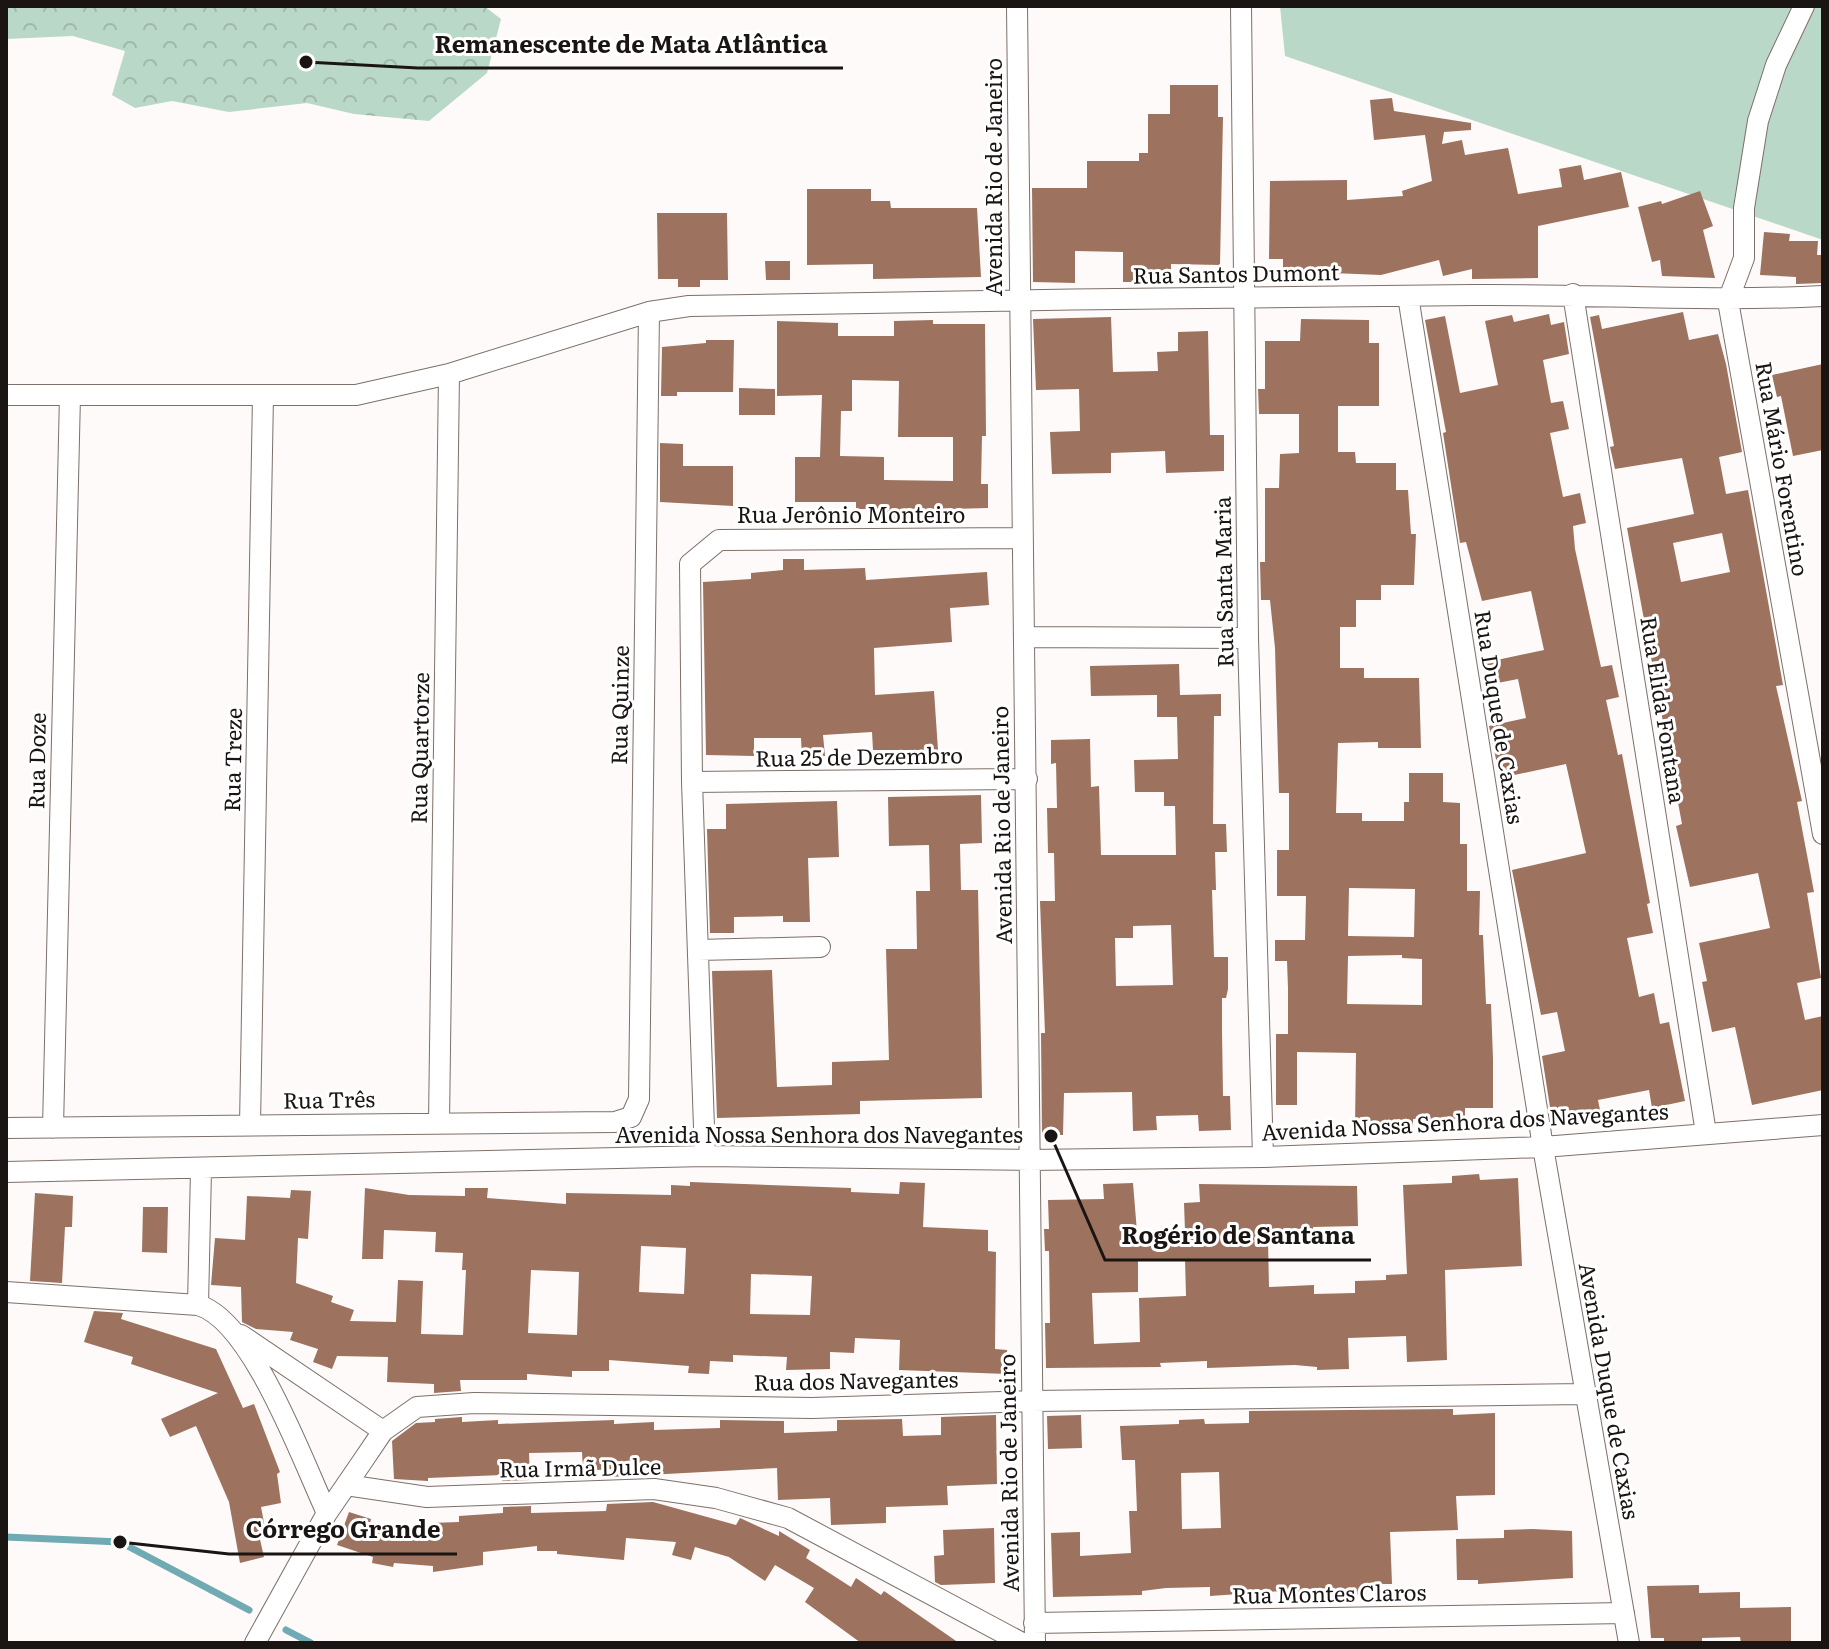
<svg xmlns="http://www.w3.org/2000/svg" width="1829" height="1649" viewBox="0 0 1829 1649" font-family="Literata,serif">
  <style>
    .forest { fill: url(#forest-crowns) }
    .pitch { fill: #bad8c8 }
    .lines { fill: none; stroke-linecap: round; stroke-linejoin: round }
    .stream { stroke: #70aab3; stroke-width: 7 }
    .building { fill: #9d725e; fill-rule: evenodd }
    .street-casing { stroke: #7c706a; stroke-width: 22 }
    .street { stroke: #fff; stroke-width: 20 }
    .labels { text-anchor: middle; stroke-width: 6; stroke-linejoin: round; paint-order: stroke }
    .street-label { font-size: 22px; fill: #1a1513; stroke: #fff }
    .leader { fill: none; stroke: #1a1513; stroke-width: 3 }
    .callout-dot { fill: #1a1513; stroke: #fff; stroke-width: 3 }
    .callout-label { font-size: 24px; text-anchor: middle; font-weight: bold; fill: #1a1513; stroke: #fff; stroke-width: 6; stroke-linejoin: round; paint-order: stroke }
  </style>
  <defs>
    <pattern id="forest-crowns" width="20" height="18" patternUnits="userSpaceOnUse" patternTransform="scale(2)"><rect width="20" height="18" fill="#bad8c8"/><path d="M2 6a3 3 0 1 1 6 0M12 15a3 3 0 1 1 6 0" fill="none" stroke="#9fb8ab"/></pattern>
  </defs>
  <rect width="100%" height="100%" fill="#fdfaf9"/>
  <path class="forest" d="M6 6H484L501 19 487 73 429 121 354 114 307 103 229 112 172 101 135 108 112 95 125 51 73 36 6 39Z"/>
  <path class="pitch" d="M1280 6H1823V240L1285 56Z"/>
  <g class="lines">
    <path class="stream" d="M6 1537 120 1542 249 1610
      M286 1630 311 1643"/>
  </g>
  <path class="building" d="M1170 85H1218V117H1223L1220 265 1171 264V275H1153V282H1123V252L1075 251V283L1033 282 1032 188H1087V161H1139V153H1148V114H1170Z
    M1392 98 1394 111 1471 123V130L1444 132 1442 144 1462 140 1465 155 1508 148 1518 194 1562 187 1559 169 1581 165 1584 180 1621 172 1629 207 1538 226V278L1472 279V269L1443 276 1439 260 1381 275 1283 271V259H1269L1270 181 1347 180V200L1403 196 1402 191 1432 181 1425 135 1374 140 1370 100Z
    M807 189H871V201H890L891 208H977L981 277 873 279V264L807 265Z
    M1700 191 1713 226 1703 230 1715 278 1662 276 1660 260 1652 262 1638 207 1661 201 1662 204Z
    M657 213H727L728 280H700V287H678V279H658Z
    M1764 232 1790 234 1789 241H1818L1817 255H1823V283L1796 284V277L1760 275Z
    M765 261H790V280H766Z
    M1683 312 1689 340 1718 334 1726 364 1742 452 1719 457 1726 494 1748 490 1783 685 1776 686 1802 801 1797 802 1814 892 1807 893 1821 978 1797 983 1805 1020 1823 1016V1090L1752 1105 1735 1027 1712 1032 1702 982 1707 981 1699 943 1770 928 1758 873 1690 887 1676 826 1682 824 1627 528 1694 514 1682 458 1615 469 1610 447 1614 446 1590 317 1599 315 1602 329ZM1722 533 1730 572 1681 582 1673 543Z
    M1549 314 1551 325 1564 322 1569 354 1543 360 1551 403 1563 401 1569 429 1550 433 1563 497 1580 493 1586 523 1573 526 1575 549 1601 667 1612 665 1619 697 1606 700 1618 755 1622 754 1650 903 1647 904 1653 933 1627 938 1639 997 1654 993 1660 1024 1669 1022 1685 1101 1652 1108 1649 1090 1598 1100 1600 1110 1552 1120 1542 1056 1565 1051 1557 1012 1541 1015 1512 870 1586 853 1566 764 1500 778 1489 726 1526 718 1518 679 1487 685 1483 663 1544 650 1531 591 1482 601 1466 542 1460 543 1443 433 1446 432 1425 320 1445 316 1460 393 1498 385 1485 321 1512 315 1514 322Z
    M1111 317 1113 372 1158 371 1157 352 1178 351V332L1208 331 1210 435H1224V471L1166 473 1165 451 1111 453V473L1052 474 1050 432 1080 431 1079 389 1036 390 1033 319Z
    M1301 319 1369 320V343H1379V406H1338V452H1355L1356 463H1396V490H1408L1411 534H1416L1414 585H1381V600H1356V627H1340V668H1364V678H1419L1421 748H1378V742L1338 743 1336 813H1362V821H1404V802H1409V773H1443V802L1460 803V844H1467V891H1480L1479 935H1483L1486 1004H1491L1493 1059V1108H1465V1119H1413V1128L1355 1126 1356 1053 1297 1052V1105H1276V1034H1288V988L1287 961H1275V940H1305L1306 896H1277V850H1289V793H1279L1275 648 1270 600H1261L1260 562H1265V488H1279L1280 454 1299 453V414H1259L1258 389H1265V341H1300ZM1349 888 1415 889 1414 937 1348 936ZM1402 955V958L1422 959V1005L1347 1004 1348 956Z
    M933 320V324H985L986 436H982L981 484H988V508L914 510V518H887V509H856V502H795V457H820L822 395 777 396V321L838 323V336H894V321ZM852 380 899 381 898 437H953V481L884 480V457L840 456 841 411H852Z
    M706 340H734L733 392H677V396H661L662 347 706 343Z
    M1823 364V450L1793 456 1781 396 1777 397 1772 375Z
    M739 388 775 389V415H739Z
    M660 443 683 444V466H733V506L660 502Z
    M783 559H804V570L865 568 866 580 987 572 989 605 950 608 952 642 874 648 875 695 934 691 938 750H873L872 732 823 735 825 756 802 758 801 738H754V756L706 755 703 582 751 579V573L783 570Z
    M1179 664 1180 695 1221 694V716H1214L1213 824H1226L1227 852H1215L1216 890H1212L1214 957H1228V989L1226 998H1222V1031L1223 1096H1230L1231 1130 1199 1131 1198 1115 1156 1116 1157 1130 1133 1131 1132 1092 1064 1093 1063 1135H1042L1041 1033H1045L1040 901H1055L1054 853H1048L1047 808H1057L1056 763 1051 764V740L1090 739 1091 787 1099 786 1101 855H1176L1175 806H1164V792H1135L1134 760 1178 759 1177 717H1157V695L1091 696 1090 666ZM1171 925 1173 985 1116 986 1115 938H1133V926Z
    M981 795 982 843 960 844 961 890H978L982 1098 860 1101V1114L717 1118 712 971 772 970 777 1087 832 1085V1062L889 1060 886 949H917L916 891H930L929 845 889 846 888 797Z
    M837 801 839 857 808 858 810 922H783V916L734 917V933H710L707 829H726V804Z
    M1479 1174 1480 1180 1518 1178 1522 1266 1445 1270 1447 1360 1407 1362 1406 1336 1348 1338 1349 1369 1317 1370V1367L1295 1365 1207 1368V1361L1160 1363 1161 1367 1046 1368 1045 1323H1050L1049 1251H1045L1044 1229H1049L1048 1200 1104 1199 1103 1184 1133 1183 1137 1232 1185 1231 1184 1203 1200 1202 1199 1184 1357 1186 1358 1226 1313 1227V1238L1268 1240 1269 1287 1314 1285V1294L1355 1293V1281L1386 1280V1275L1407 1274 1403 1185 1452 1183V1176ZM1185 1259 1186 1296 1139 1298 1140 1342 1094 1344 1092 1293 1138 1292V1260Z
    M690 1182 851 1188V1192L899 1194 900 1182 925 1183 923 1227 988 1230V1251L996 1252 995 1349 1007 1350V1374L899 1370 900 1340 855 1338 854 1353 830 1352V1369L786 1370 787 1357 733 1355V1362L710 1361 709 1374 688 1373 689 1366 609 1360V1371H572V1377L527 1374V1380H460L461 1391 434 1393V1384L387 1382 388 1357 337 1356 332 1369 313 1362 318 1349 290 1340 293 1332 256 1329 242 1322 241 1287 211 1285 215 1238 245 1240 247 1196 290 1198 291 1190 311 1191 308 1239 298 1238 296 1283 333 1296 331 1302 354 1310 350 1321 396 1322 398 1280 423 1281 421 1334 463 1335 466 1270H462L463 1253 435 1252 436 1232 384 1230 383 1259H362L365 1188 409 1195 465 1196V1188H488L487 1198 566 1204V1193L671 1195V1185L690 1186ZM641 1246 686 1248 684 1294 639 1292ZM531 1270 579 1272 577 1335 528 1333ZM751 1274 812 1276 810 1315 750 1314Z
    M35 1193 73 1196 72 1227H65L62 1283 30 1281Z
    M143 1207H168L167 1253 142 1252Z
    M94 1311 123 1313 121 1319 216 1349 243 1408 254 1404 280 1472 277 1474 281 1503 261 1507 266 1533 259 1535 264 1557 240 1563 229 1502 196 1426 170 1437 161 1419 218 1393 131 1364 133 1357 84 1342Z
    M1453 1409V1415L1495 1413V1495L1456 1496 1458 1530 1390 1532 1392 1584H1366V1594L1348 1595 1282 1591 1210 1596V1587L1166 1588 1142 1591V1595L1053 1597 1051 1533 1080 1532V1556L1131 1553 1129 1511H1137L1135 1460H1122L1120 1426 1179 1424V1420L1204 1419 1205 1424 1249 1423V1411ZM1219 1472 1221 1528 1182 1529 1181 1473Z
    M996 1415 997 1484 947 1486 948 1505 886 1507V1523L831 1525 830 1498 778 1500 777 1468 610 1477 611 1469 583 1471 582 1452 529 1453 530 1480 502 1481V1475L428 1478V1481L394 1479 392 1441 416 1423 435 1422V1419L462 1417V1422L498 1420V1424L614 1420V1424L654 1422V1430L720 1428V1420L784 1421V1433L837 1431V1420L902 1419 903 1436 941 1435V1417Z
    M1081 1415 1082 1448 1048 1449 1047 1416Z
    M653 1502 736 1525 740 1518 779 1536V1531L810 1550 806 1558 851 1587 856 1578 881 1595 884 1591 959 1643H861L805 1602 814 1588 775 1565 765 1581 729 1557 695 1547 691 1560 672 1555 676 1542 626 1538 624 1560 557 1554V1551H537V1546L483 1552V1565L433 1572V1566L394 1563 393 1567 372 1563 373 1557 337 1545 349 1512 371 1519 370 1523 431 1535 430 1523 459 1522V1516L503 1513V1507L531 1506V1513L606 1511 607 1504Z
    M994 1528 995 1583 941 1585 935 1582 934 1556 944 1555 943 1530Z
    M1533 1529 1572 1531 1573 1578 1478 1584V1580H1457L1456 1539 1504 1538V1530Z
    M1699 1585V1593L1740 1592V1608L1791 1607V1641L1741 1643 1740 1637 1702 1638V1643H1664V1638H1651L1647 1586Z"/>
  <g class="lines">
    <g class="street-casing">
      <path id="street" d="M1017 6 1035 1643
        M1241 6 1248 638 1263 1157
        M1804 6 1776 65 1758 121 1744 208V258L1728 301 1823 834
        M1573 294 1706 1133
        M1408 296 1543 1147 1629 1643
        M6 395H356L449 374 649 312 689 306C950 301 1212 297 1473 295 1590 294 1706 302 1823 296
        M1024 637 1248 638
        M692 782 1027 779
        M698 950 820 947
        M439 1123 449 374
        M250 1125 263 395
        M6 1128 615 1122 631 1117 639 1099 649 312
        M53 1128 70 395
        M705 1156 692 782 690 564 719 540 1020 538
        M6 1172 705 1156 1029 1160 1263 1157 1543 1147 1823 1125
        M6 1292 198 1305C252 1320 303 1462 327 1513
        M198 1305 201 1170
        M241 1335 383 1431
        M346 1485 427 1497 654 1489 716 1498 788 1518 1022 1643
        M1034 1623 1624 1613
        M255 1643 327 1513 362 1462 383 1431 417 1407 474 1403 812 1408 1033 1401 1585 1394"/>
    </g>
    <use href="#street" class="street"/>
  </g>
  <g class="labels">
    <g class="street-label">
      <text transform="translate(994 177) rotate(-90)" y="8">Avenida Rio de Janeiro</text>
      <text transform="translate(1236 274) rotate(-1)" y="8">Rua Santos Dumont</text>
      <text transform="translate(1782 469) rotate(80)" y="8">Rua Mário Forentino</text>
      <text x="851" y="523">Rua Jerônio Monteiro</text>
      <text transform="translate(1224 582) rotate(-91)" y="8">Rua Santa Maria</text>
      <text transform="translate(620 705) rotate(-89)" y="8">Rua Quinze</text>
      <text transform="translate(1663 710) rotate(81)" y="8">Rua Elida Fontana</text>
      <text transform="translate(1499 717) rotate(81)" y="8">Rua Duque de Caxias</text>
      <text transform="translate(420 748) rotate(-89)" y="8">Rua Quartorze</text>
      <text transform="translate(859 757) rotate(-1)" y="8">Rua 25 de Dezembro</text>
      <text transform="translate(233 760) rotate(-89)" y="8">Rua Treze</text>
      <text transform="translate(37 761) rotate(-89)" y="8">Rua Doze</text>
      <text transform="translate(1002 825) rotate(-91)" y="8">Avenida Rio de Janeiro</text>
      <text transform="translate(329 1100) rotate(-1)" y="8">Rua Três</text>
      <text transform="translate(1465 1122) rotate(-3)" y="8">Avenida Nossa Senhora dos Navegantes</text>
      <text x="819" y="1143">Avenida Nossa Senhora dos Navegantes</text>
      <text transform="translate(856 1381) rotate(-1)" y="8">Rua dos Navegantes</text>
      <text transform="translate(1609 1391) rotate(80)" y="8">Avenida Duque de Caxias</text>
      <text transform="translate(580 1468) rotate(-1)" y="8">Rua Irmã Dulce</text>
      <text transform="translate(1009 1473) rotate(-91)" y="8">Avenida Rio de Janeiro</text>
      <text transform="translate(1329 1594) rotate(-1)" y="8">Rua Montes Claros</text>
    </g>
  </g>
  <path class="leader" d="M306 62L418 68H843M1051 1136L1105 1260H1371M120 1542L229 1554H457"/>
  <g class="callout-dot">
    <circle cx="306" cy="62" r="8"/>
    <circle cx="1051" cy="1136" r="8"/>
    <circle cx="120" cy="1542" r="8"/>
  </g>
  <g class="callout-label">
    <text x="631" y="53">Remanescente de Mata Atlântica</text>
    <text x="1238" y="1244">Rogério de Santana</text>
    <text x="343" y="1538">Córrego Grande</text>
  </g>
  <rect width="1829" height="1649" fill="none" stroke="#1a1513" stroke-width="16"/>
</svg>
